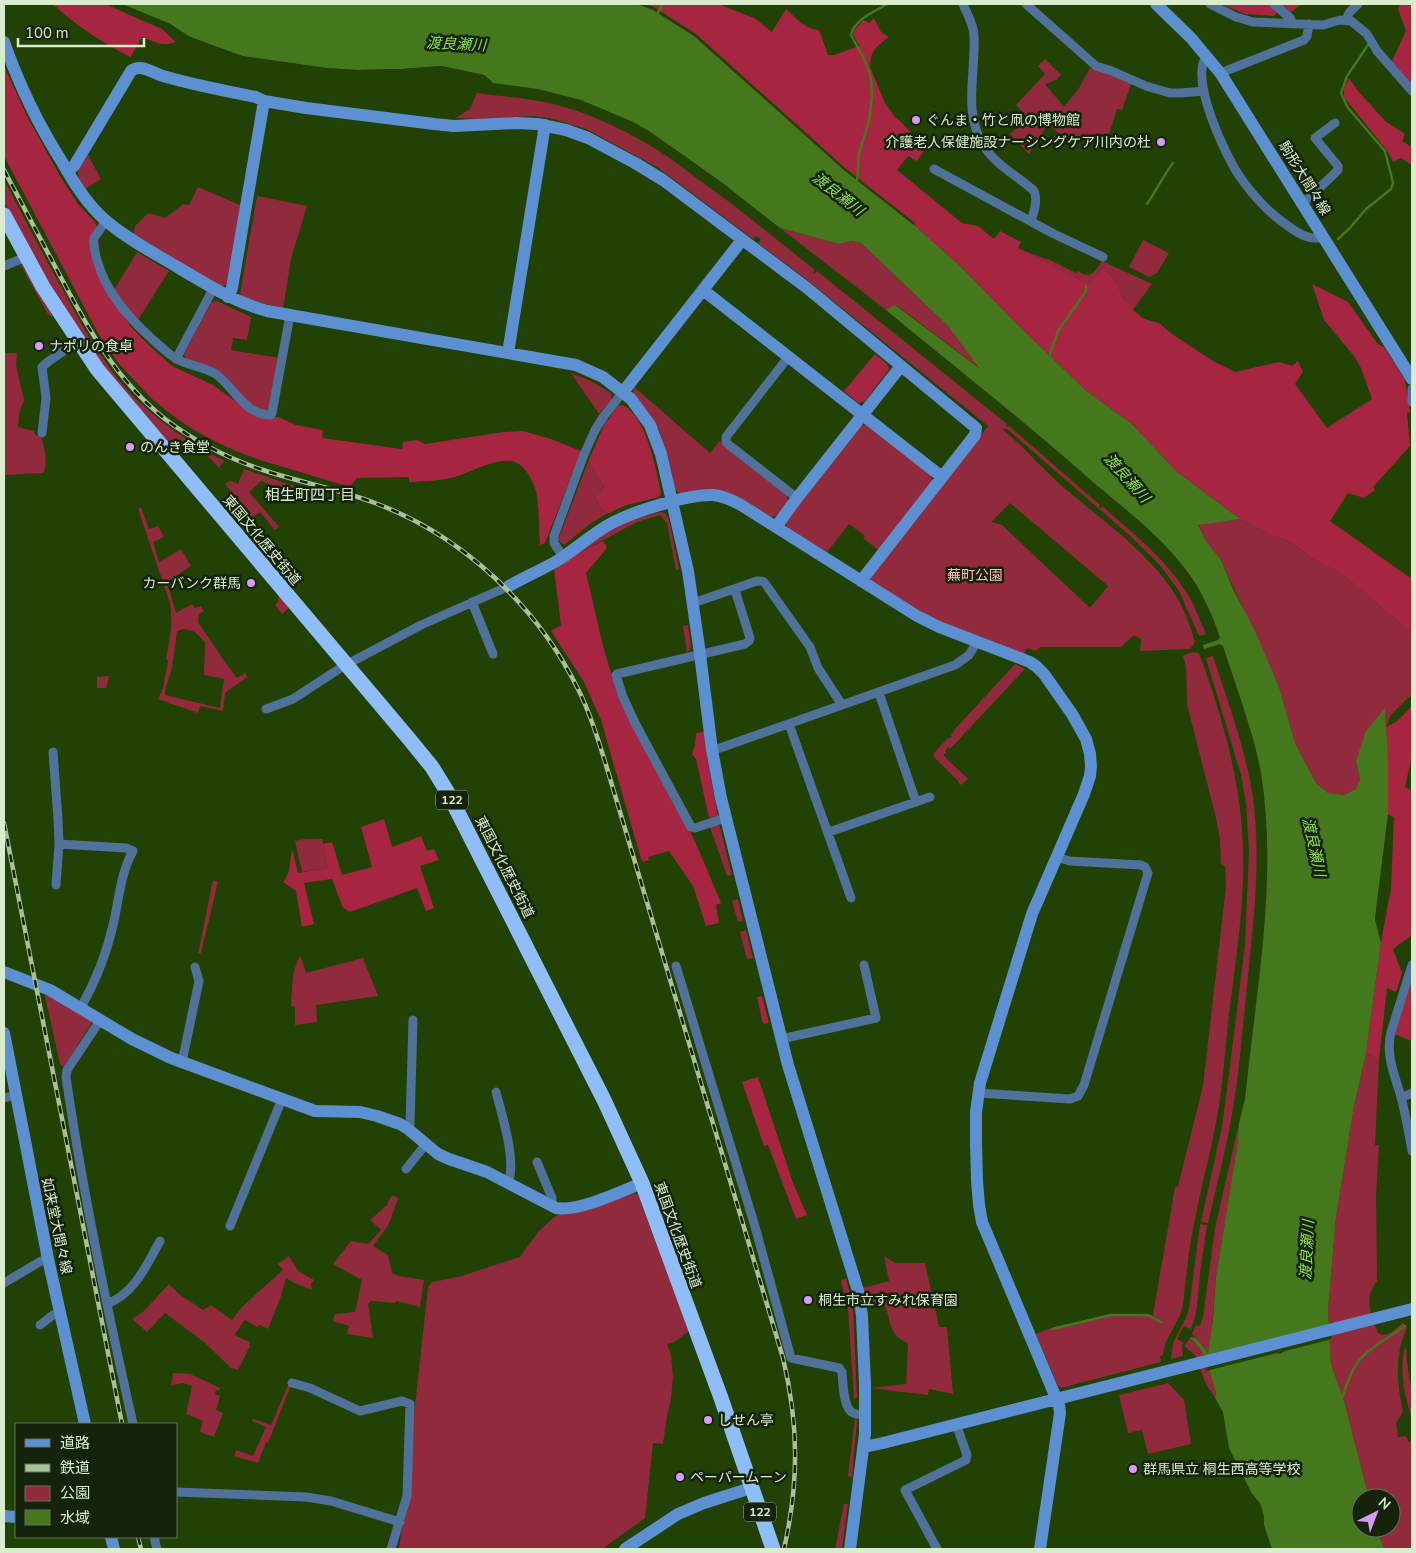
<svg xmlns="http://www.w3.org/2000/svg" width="1416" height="1553" viewBox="0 0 1416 1553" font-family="'Nunito Sans','Noto Sans JP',sans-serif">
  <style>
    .green { fill: #912a3c; fill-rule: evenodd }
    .forest { fill: #a62540 }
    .water { fill: #45771c }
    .pier { fill: #214105 }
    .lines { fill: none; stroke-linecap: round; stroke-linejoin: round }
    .stream { stroke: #45771c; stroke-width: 2.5 }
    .street { stroke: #507199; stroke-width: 9 }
    .secondary { stroke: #5c90d0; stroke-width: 12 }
    .highway { stroke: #8ebdf8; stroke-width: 15 }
    .rail-casing { stroke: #aac09b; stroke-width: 4.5 }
    .rail { stroke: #15230c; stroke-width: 2.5; stroke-dasharray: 8; stroke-linecap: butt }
    .poi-dot { fill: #d99af7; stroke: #15230c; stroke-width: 2 }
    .labels { text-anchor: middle; stroke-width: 5; stroke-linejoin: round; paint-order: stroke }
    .shield { fill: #15230c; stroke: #9eb094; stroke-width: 1 }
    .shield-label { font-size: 12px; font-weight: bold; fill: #d9ecce }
    .poi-label { font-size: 14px; fill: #d9ecce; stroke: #15230c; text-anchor: start }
    .street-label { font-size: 14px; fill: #d9ecce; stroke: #15230c }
    .park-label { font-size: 14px; fill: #fdbabf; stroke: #15230c }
    .water-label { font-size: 15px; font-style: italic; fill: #8cdf4f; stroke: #15230c }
    .neighbourhood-label { font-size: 15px; fill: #d9ecce; stroke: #15230c }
  </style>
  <rect width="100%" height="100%" fill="#214105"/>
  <path class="green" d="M1045 59 1061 75 1056 80 1045 84 1064 107 1079 88 1090 68 1111 75 1131 84 1122 110 1117 109 1106 144 1077 138 1063 137 1048 124 1029 154 1010 134 1028 118 1016 105 1045 74 1038 66Z
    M477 93C503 97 531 98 557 105 595 115 629 132 662 153L661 154 663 156 664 154 732 204 815 270 813 273 814 274 817 271 1007 424 1006 426 1007 427 1009 426 1100 505 1099 507 1100 508 1102 506C1135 535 1171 563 1192 602 1197 612 1201 623 1206 634L1199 636 1179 591 1159 564 1128 534 1007 429H1002C1024 447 1042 468 1063 487 1104 522 1163 562 1185 613 1189 622 1192 632 1195 642L1190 649 1140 651 1141 639 1134 635 1121 647H1040L1036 651 1027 648 1024 654 934 619 871 581 870 576 988 426 801 275 758 243 761 240 756 236 753 239 657 167 586 129 554 119 533 116 481 119 455 118 470 109ZM1010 503 1108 586 1090 608 1002 525 991 522Z
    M88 155 101 179 85 189C73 171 78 172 88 155Z
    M4 179C23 216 42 253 63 290 84 329 106 369 137 400 163 425 192 444 224 461L219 468 209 457 184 445 176 452 102 364 62 305 20 235 4 202Z
    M198 187 242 206 228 284 221 287 133 234 136 225 148 213 165 218 183 204 189 205Z
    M257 196 307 206 291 258 283 309 244 298 240 294Z
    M780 228 839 244 851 241 861 243 948 326 982 370 896 305 886 310Z
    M1143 240 1169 253 1157 273 1149 277 1129 267Z
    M1017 248 1046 259H1048L1076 273 1078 271C1091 280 1095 271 1102 261L1152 284 1135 307 1123 299 1117 282 1103 267 1089 286Z
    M137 252 169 271 138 320 121 301 114 290Z
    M20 264H21L53 316H51L48 314Z
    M217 301 251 317 247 340 233 338 231 350 279 358 270 411 267 412 254 408 235 389 186 360 184 354 211 303Z
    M4 353H17L16 365 24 400 19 414 18 427 34 431 35 435 41 436C44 448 49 462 43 473L4 475Z
    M571 373 591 381 611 393 612 399 599 414Z
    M634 387 710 453 719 441 787 495 788 502 777 516 770 517 739 498 683 495 675 490 668 458 659 430 633 395Z
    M861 425H867L931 475 932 482 878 550 863 538 865 536 849 524 827 552 787 528 785 521Z
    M588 462 604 486 594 498 606 514 590 524 564 545 558 540Z
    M244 469 315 493 313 500 261 481 249 492 279 527 275 530 260 512 252 518 225 484C230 479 232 481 238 484Z
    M141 507 149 529 158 526 164 537 153 542 159 562 181 549 191 566 167 582 176 613 192 604 195 608 201 606 204 611 199 614 198 622 223 659 237 678 245 673 247 677 225 693 223 711 200 706 198 713 158 699 163 688 168 661 166 658C170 639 173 623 170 603L138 509ZM184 629 195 632 205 642 204 675 224 679 220 708 165 695V691L172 668 177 631Z
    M661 512 665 513 669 520 679 569 676 570 667 523 660 515 637 522 575 555C588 545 601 535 615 527 630 520 646 516 661 512Z
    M1240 519 1271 535 1294 544 1310 557 1343 575 1412 633V694L1391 715 1386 727 1385 709 1356 761 1360 780 1356 789 1344 795 1328 793 1316 783 1295 743 1279 687 1221 560 1206 541 1198 524Z
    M279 595 289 608 282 614 275 605 278 602Z
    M688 625 691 647 687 653 683 626Z
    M1191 652 1199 653C1222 715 1241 781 1243 848 1245 903 1236 959 1229 1014 1225 1050 1223 1087 1216 1123 1210 1155 1201 1187 1195 1219 1189 1247 1186 1276 1183 1305L1180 1315 1165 1344 1163 1355 1160 1356 1161 1362 1061 1388 1058 1386 1036 1334 1048 1329 1110 1314H1147L1153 1315 1175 1187 1178 1186 1203 1086 1226 886 1225 866 1221 864 1220 839 1216 818 1187 704 1186 666 1183 656Z
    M1213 656C1228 703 1246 749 1253 798 1261 858 1254 917 1248 976 1244 1014 1241 1052 1236 1089 1230 1134 1218 1179 1208 1223L1201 1222 1222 1126 1231 1058 1245 944 1249 851 1246 804 1241 775 1206 658Z
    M1015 664 1025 669 950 749 948 747 945 751 947 753 944 754V756L968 779 961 785 958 782V781L934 757V753L947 739 952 737 951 735 954 731 955 729Z
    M109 676 108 682 106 688H97V677Z
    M719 823 732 875 727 876 710 827Z
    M305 839H322L328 868 302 872 295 841Z
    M213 880 218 882 201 953 198 954Z
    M738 899 743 921 738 922 732 901Z
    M746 930 753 958 747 959 740 932Z
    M299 957H301L306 973 363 958 378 996 316 1005 317 1022 295 1025V1007L291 1006 293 974Z
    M44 991 92 1022 64 1067 60 1064Z
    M1366 1053 1379 1059 1375 1145H1379L1376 1194 1377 1281C1363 1298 1371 1315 1378 1333 1387 1339 1395 1329 1403 1323L1407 1328C1394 1355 1397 1384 1403 1412L1396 1423 1398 1437 1406 1436 1409 1442 1412 1441V1549H1384L1376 1528H1391V1498H1369L1344 1401 1331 1364 1328 1310 1336 1217 1354 1106Z
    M1239 1123 1237 1147 1216 1277 1212 1329 1208 1353 1192 1334 1196 1325 1200 1326 1203 1317 1215 1228Z
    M635 1193 638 1195 689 1331 674 1342 667 1344 671 1355 673 1377 671 1399 667 1416 663 1444 653 1443 645 1518 602 1549H402L399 1548 401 1533 410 1500 413 1425 428 1287 432 1282 458 1277 520 1257 538 1232 553 1218 560 1214 594 1207Z
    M392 1195 398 1198 389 1224 373 1246 388 1255 392 1273 399 1276 424 1280 420 1307 396 1301 395 1303 371 1301 368 1304 373 1338 347 1334 349 1326 333 1321 335 1314 355 1312 362 1280 333 1264 351 1241 368 1244 381 1230 370 1220 387 1205Z
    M1200 1224 1207 1225 1200 1274 1197 1306 1195 1317 1191 1329 1184 1326 1177 1339 1184 1343 1182 1345 1183 1356 1171 1359 1173 1343 1186 1318 1189 1308Z
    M289 1256 298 1271 314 1280 311 1284 312 1290 294 1283 286 1278 281 1296 268 1329 260 1325 257 1327 245 1320 234 1335 250 1342 249 1345 250 1346 238 1370 231 1368 204 1342 165 1313 147 1332 132 1319 144 1311 169 1284 180 1295 203 1310 211 1305 232 1320 243 1306 283 1270 278 1264Z
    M884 1256 895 1263H925L939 1327H947L953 1394 929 1389 928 1395 871 1388 906 1384 908 1344C904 1340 898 1339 895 1334 889 1326 889 1314 885 1306L883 1304 867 1306 863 1288 889 1281Z
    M846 1278 853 1306 857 1398H854L848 1309 841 1281Z
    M1190 1338C1206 1351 1210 1373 1216 1393L1215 1398 1206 1384 1195 1355 1184 1346Z
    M1406 1347 1408 1371 1412 1394V1419C1404 1393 1400 1376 1404 1349Z
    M173 1373 190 1374 220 1388V1390H216L215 1394 220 1396 216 1410 223 1413 214 1437 200 1432 203 1421 186 1414 192 1386 183 1383 171 1385Z
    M1168 1383 1184 1400 1191 1444 1148 1454 1142 1430 1128 1433 1119 1395Z
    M288 1385H291L268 1443 266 1442 258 1463 234 1456 236 1450 253 1456 266 1427 252 1421 253 1419 271 1425Z
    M855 1418 857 1420 852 1477 848 1476Z
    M844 1504H848L842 1549H835Z"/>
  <path class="forest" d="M53 4H105L162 29 176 42C163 47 155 42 142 37L130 58V57C102 42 76 26 53 4Z
    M637 4H718L754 18 772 32 786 9C797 19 805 29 819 30L828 55H834L859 46 853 34 854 30 863 20 869 23 874 18 881 32 889 37C878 45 869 52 870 67L885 103 895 117 900 121 926 148 917 161 908 156 897 170 962 223 978 226 994 239 1000 231 1021 242 1018 248 1089 285 1103 267 1117 282 1123 299 1135 307 1133 310 1144 319 1159 323 1172 334 1213 361 1235 372 1279 362 1292 366 1298 361 1303 372 1295 384 1327 428 1372 399 1361 368 1354 356 1324 320 1312 284 1348 302 1375 340 1379 345 1384 347 1405 380 1410 412 1407 413 1410 446 1373 487 1375 490 1364 498 1348 493 1330 521 1412 579V633L1343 575 1310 557 1294 544 1271 535 1240 519 1176 471 1132 424 1085 390 1015 322 959 265 914 225Z
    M1221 4H1299V6L1291 12 1282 6 1274 16 1245 14Z
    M1401 4H1412V86L1391 63 1406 31 1398 9Z
    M4 66 28 118 60 176 78 204 95 222 97 228 102 284 131 327 154 350 172 366 213 385 256 416 278 417 296 425 323 430 322 438 402 449 403 442 417 440 425 444 503 432 523 431 551 439 581 451 545 543 540 545C539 532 539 498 535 488 531 477 523 462 510 461 494 459 471 472 455 477 440 481 425 481 409 482V477L357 478 350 487 263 461 236 451 216 442 192 429 168 412 151 398 119 364 99 335 4 156Z
    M1349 78 1358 91 1385 121 1405 134 1402 141 1412 147V165L1401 158 1393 162 1388 152 1344 97V88Z
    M875 354 887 364 889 369 865 401 858 403 844 391Z
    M623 405C647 418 656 469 661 493L659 497 627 505 606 514 594 498 604 486 588 462 604 425 618 406Z
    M603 541 607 548 586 573C596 612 603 657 619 694 639 742 668 786 691 833 702 856 711 880 721 903L716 905 719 923 706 926 693 886 669 851 648 857 649 860 643 862 641 859 601 720 584 682 551 631 561 625 554 570 575 555Z
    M1412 706V756L1405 787 1412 791V935L1393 949 1402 973 1396 992 1387 988 1379 1059 1366 1053 1381 942 1391 888 1394 817 1388 815 1386 727 1396 722Z
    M704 732 707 757 718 816 709 818 696 759 692 754 695 745 696 733Z
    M384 819 392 847 421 836 427 851 434 849 439 860 420 866 434 908 426 911 417 888 350 912 343 908 332 879 304 883 314 924 302 927 296 891 283 882C291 874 290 859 292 849L298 873 328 868 323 844 332 842 342 875 372 867 361 827Z
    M1412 981V1041L1394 1034Z
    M762 996 769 1023 763 1024 757 997Z
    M758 1077 793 1183 807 1215 796 1219 768 1145 764 1146 742 1082Z"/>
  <path class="water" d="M122 4H637L653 10 694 36 844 170 914 225 959 265 1015 322 1085 390 1132 424 1176 471 1240 519 1198 525 1206 541 1221 560 1234 591 1255 631 1279 687 1295 743 1316 783 1328 793 1344 795 1356 789 1360 780 1356 761 1366 731 1385 708 1388 762V815L1375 919 1381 942 1366 1053 1354 1106 1336 1217 1328 1310 1331 1364 1344 1401 1369 1498H1361V1528H1376L1384 1549H1272L1264 1525V1517L1261 1505 1251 1492 1229 1448 1223 1412 1215 1398 1216 1393C1210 1373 1206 1351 1190 1338L1191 1337 1196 1338 1208 1353 1213 1320 1216 1277 1237 1147 1239 1123 1245 1099 1248 1072C1259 973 1277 872 1261 773 1253 730 1236 687 1223 646L1220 644 1204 649 1203 645 1218 640 1220 637C1211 611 1200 587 1183 566 1158 534 1125 509 1094 483 1027 423 956 368 886 310L895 305 980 369 948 326 861 243 851 241 839 244 780 228 720 181 649 131 631 121 581 100 538 89 493 83 484 75 441 66 402 69 357 70 326 68 242 56 190 37 170 24Z"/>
  <path class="pier" d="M120 4H122L170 24 190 37 242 56 326 68 357 70 402 69 441 66 484 75 493 83 490 84 482 77 441 68 402 72H357L326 71 242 58 189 39 169 26 121 6Z
    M637 4H644L654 7 696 34 845 168 915 223 914 225 844 170 694 36 653 10Z
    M1388 815 1390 816 1378 919 1382 936 1381 942 1375 919Z
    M1331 1324 1332 1339 1285 1351 1280 1354 1277 1353 1206 1371 1202 1356Z"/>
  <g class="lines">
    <path class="stream" d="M656 16 663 4
      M857 183 859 153 869 121 872 97 871 78 864 59 851 35C854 19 875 12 887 4
      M1147 204C1156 191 1163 176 1173 163
      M1338 239 1350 228 1366 209 1391 189 1393 183 1385 151 1348 108 1341 93 1347 76 1368 45
      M1049 357 1058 331 1086 291V286
      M1052 1329 1111 1315H1147L1161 1322
      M1342 1398C1346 1387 1349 1375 1356 1365 1365 1350 1390 1337 1405 1326"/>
    <path class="street" d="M963 4C967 14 974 25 974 36 976 74 962 114 985 148 998 167 1018 176 1034 191 1038 200 1034 212 1031 221
      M1026 4 1096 66 1112 71 1146 86 1170 93H1181L1204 91
      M1210 4 1236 17 1253 22 1323 25 1340 20 1351 21 1367 34 1377 51 1412 91
      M1274 4 1290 18 1292 23
      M1346 20 1349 13 1358 4
      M1207 56C1188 77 1226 157 1240 177 1254 197 1269 213 1288 226 1299 234 1310 241 1324 237
      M1221 74 1228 70 1304 40 1307 36 1309 24
      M934 169 1052 233 1103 257
      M1303 203 1311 196 1338 170V166L1315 138 1335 123
      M106 221 94 238C93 245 95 253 97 260 106 292 127 316 151 338 159 345 166 352 175 358 187 366 205 366 217 375 235 389 245 415 271 415L272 413 290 315
      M4 266 26 257
      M789 356 726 437V442L729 445 797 498
      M176 359 213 289
      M1412 389V402
      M42 433 46 398 42 367 49 361 78 341
      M563 557 554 543V536L583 457 595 430 604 416 623 392
      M472 602 493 654
      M693 603 757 581H761L764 582 810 647 818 668 842 705
      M879 693 916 802
      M266 709 293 699 342 667 421 625 509 586
      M789 724 851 898
      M712 750 720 748 955 665 969 655 977 642
      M53 752 58 819 59 844 126 848 133 851C121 872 119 898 114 921 107 953 97 979 81 1007
      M725 818 695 828 691 827 635 723 623 697 616 675 617 674 745 644 749 641 750 638 735 590
      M829 832 930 797
      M56 885 59 844
      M1412 965 1391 1032C1385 1057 1396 1077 1402 1101 1406 1117 1409 1134 1412 1151
      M676 966 756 1230 791 1358 839 1368 842 1372C843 1383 843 1408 853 1413 857 1415 861 1414 865 1415
      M101 1019 67 1070 66 1077C83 1194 107 1309 133 1424
      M781 1039 876 1018 864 965
      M182 1062 199 981 195 967
      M496 1092C502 1116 517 1161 508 1183
      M978 1093 1070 1099 1078 1096 1084 1085 1148 873 1145 867 1141 865 1070 861 1056 857
      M4 1098 16 1095
      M1401 1098 1412 1093
      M408 1129 410 1124 413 1020
      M537 1162 552 1198V1206
      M406 1169 426 1144
      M230 1226 282 1099
      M4 1283 41 1261 48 1259
      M107 1304C135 1293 146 1266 160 1241
      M40 1325 53 1315 60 1313
      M292 1383 310 1388 360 1411 402 1401 410 1404 407 1496 391 1549
      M176 1492 306 1497 331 1501 400 1522
      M154 1537 157 1549
      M937 1549 905 1490 966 1460 967 1455 956 1424"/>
    <path class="secondary" d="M1156 4 1191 38 1221 74 1412 379
      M4 42C19 85 38 124 62 162 74 183 87 204 105 220 127 239 154 253 179 268 208 285 234 302 267 311L576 365 603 377 631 399 650 425 661 454 688 571 700 654 712 750 721 798 788 1065 859 1294 862 1316 865 1384V1434L850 1549
      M67 171 74 166 131 71C140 63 153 73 163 76 194 85 225 91 256 97L264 101 306 108 434 124 454 126 516 123 537 124 566 130 588 138 635 163 663 180 807 288 976 428 975 435 861 581
      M703 290 942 477
      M228 297 232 288 264 101
      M508 353 545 125
      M623 392 742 240
      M776 527 797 498 901 366
      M509 586C526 576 544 569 560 559 577 548 592 534 610 524 632 512 688 494 713 495 724 496 732 500 741 505L917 616 939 627 1030 662 1037 667 1044 674 1072 714 1086 739 1090 754 1091 766 1090 776 1084 794 1032 914 980 1083 976 1112V1143L977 1181 979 1205 982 1222 1059 1405 1060 1413 1040 1549
      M4 972 50 990 132 1039 171 1058 315 1111 360 1112 377 1116 400 1124 408 1129 438 1154 449 1159 487 1172 556 1208C578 1212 620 1192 642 1183
      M4 1033 48 1259 85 1424
      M864 1447 883 1443 1412 1309
      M4 1516 16 1517
      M111 1537 114 1549
      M625 1549 678 1514 704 1503 751 1488"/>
    <path class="highway" d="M4 215 43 287 97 369 410 740 432 767 448 793 604 1100 642 1183 721 1398 773 1549"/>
    <g class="rail-casing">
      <path id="rail" d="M4 170C22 204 40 238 58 272 87 327 116 380 165 419 194 441 225 457 260 469 298 482 338 489 375 503 463 536 537 606 578 689 590 713 598 739 606 765L783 1358C799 1426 799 1482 784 1549
        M4 823 122 1424
        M138 1537 141 1549"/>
    </g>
    <use href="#rail" class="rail"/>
  </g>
  <g class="poi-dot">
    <circle cx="916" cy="120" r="5"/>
    <circle cx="1161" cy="142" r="5"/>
    <circle cx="39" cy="346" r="5"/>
    <circle cx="130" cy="447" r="5"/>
    <circle cx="251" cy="583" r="5"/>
    <circle cx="808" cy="1300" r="5"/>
    <circle cx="708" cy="1420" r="5"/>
    <circle cx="1133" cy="1469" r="5"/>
    <circle cx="680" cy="1477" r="5"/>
  </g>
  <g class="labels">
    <g class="shield">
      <rect x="436" y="790.5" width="32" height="19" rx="4"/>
      <rect x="744" y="1502.5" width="32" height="19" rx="4"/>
    </g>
    <g class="shield-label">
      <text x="452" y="804">122</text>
      <text x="760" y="1516">122</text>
    </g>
    <g class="poi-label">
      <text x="926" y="125">ぐんま・竹と凧の博物館</text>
      <text x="1151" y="147" text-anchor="end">介護老人保健施設ナーシングケア川内の杜</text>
      <text x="49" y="351">ナポリの食卓</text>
      <text x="140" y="452">のんき食堂</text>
      <text x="241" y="588" text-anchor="end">カーバンク群馬</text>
      <text x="818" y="1305">桐生市立すみれ保育園</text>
      <text x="718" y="1425">しせん亭</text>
      <text x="1143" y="1474">群馬県立 桐生西高等学校</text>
      <text x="690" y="1482">ペーパームーン</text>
    </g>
    <g class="street-label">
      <text transform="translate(1305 178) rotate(58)" y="5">駒形大間々線</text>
      <text transform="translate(262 540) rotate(50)" y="5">東国文化歴史街道</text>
      <text transform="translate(505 867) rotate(63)" y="5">東国文化歴史街道</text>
      <text transform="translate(57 1226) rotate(78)" y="5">如来堂大間々線</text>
      <text transform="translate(678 1235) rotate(70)" y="5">東国文化歴史街道</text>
    </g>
    <g class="park-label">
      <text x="975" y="580">蕪町公園</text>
    </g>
    <g class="water-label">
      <text transform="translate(456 44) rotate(3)" y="5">渡良瀬川</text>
      <text transform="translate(838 194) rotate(38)" y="5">渡良瀬川</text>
      <text transform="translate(1127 478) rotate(48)" y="5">渡良瀬川</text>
      <text transform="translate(1314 847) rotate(78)" y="5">渡良瀬川</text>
      <text transform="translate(1307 1250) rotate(-87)" y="5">渡良瀬川</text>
    </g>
    <g class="neighbourhood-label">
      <text x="310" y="500">相生町四丁目</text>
    </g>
  </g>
  <rect width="1416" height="1553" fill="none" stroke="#d9ecce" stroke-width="10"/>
  <rect x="15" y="1423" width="162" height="115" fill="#15230c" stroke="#63735a"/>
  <rect x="25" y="1439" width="25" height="8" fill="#5c90d0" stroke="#63735a"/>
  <text x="60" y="1448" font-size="15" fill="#d9ecce">道路</text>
  <rect x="25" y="1464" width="25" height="8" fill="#aac09b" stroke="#63735a"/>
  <text x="60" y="1473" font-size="15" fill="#d9ecce">鉄道</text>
  <rect x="25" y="1486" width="25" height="15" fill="#912a3c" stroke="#63735a"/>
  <text x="60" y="1498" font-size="15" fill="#d9ecce">公園</text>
  <rect x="25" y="1510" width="25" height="15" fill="#45771c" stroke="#63735a"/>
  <text x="60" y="1523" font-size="15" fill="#d9ecce">水域</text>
  <g transform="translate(1376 1513) rotate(42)"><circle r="24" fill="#15230c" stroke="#63735a"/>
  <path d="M0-4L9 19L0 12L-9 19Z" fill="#d99af7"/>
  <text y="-8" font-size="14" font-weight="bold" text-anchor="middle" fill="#d9ecce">N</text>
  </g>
  <path d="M18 38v8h126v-8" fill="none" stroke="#d9ecce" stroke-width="2.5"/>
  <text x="25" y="38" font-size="15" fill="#d9ecce" stroke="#15230c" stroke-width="4" paint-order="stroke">100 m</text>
</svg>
